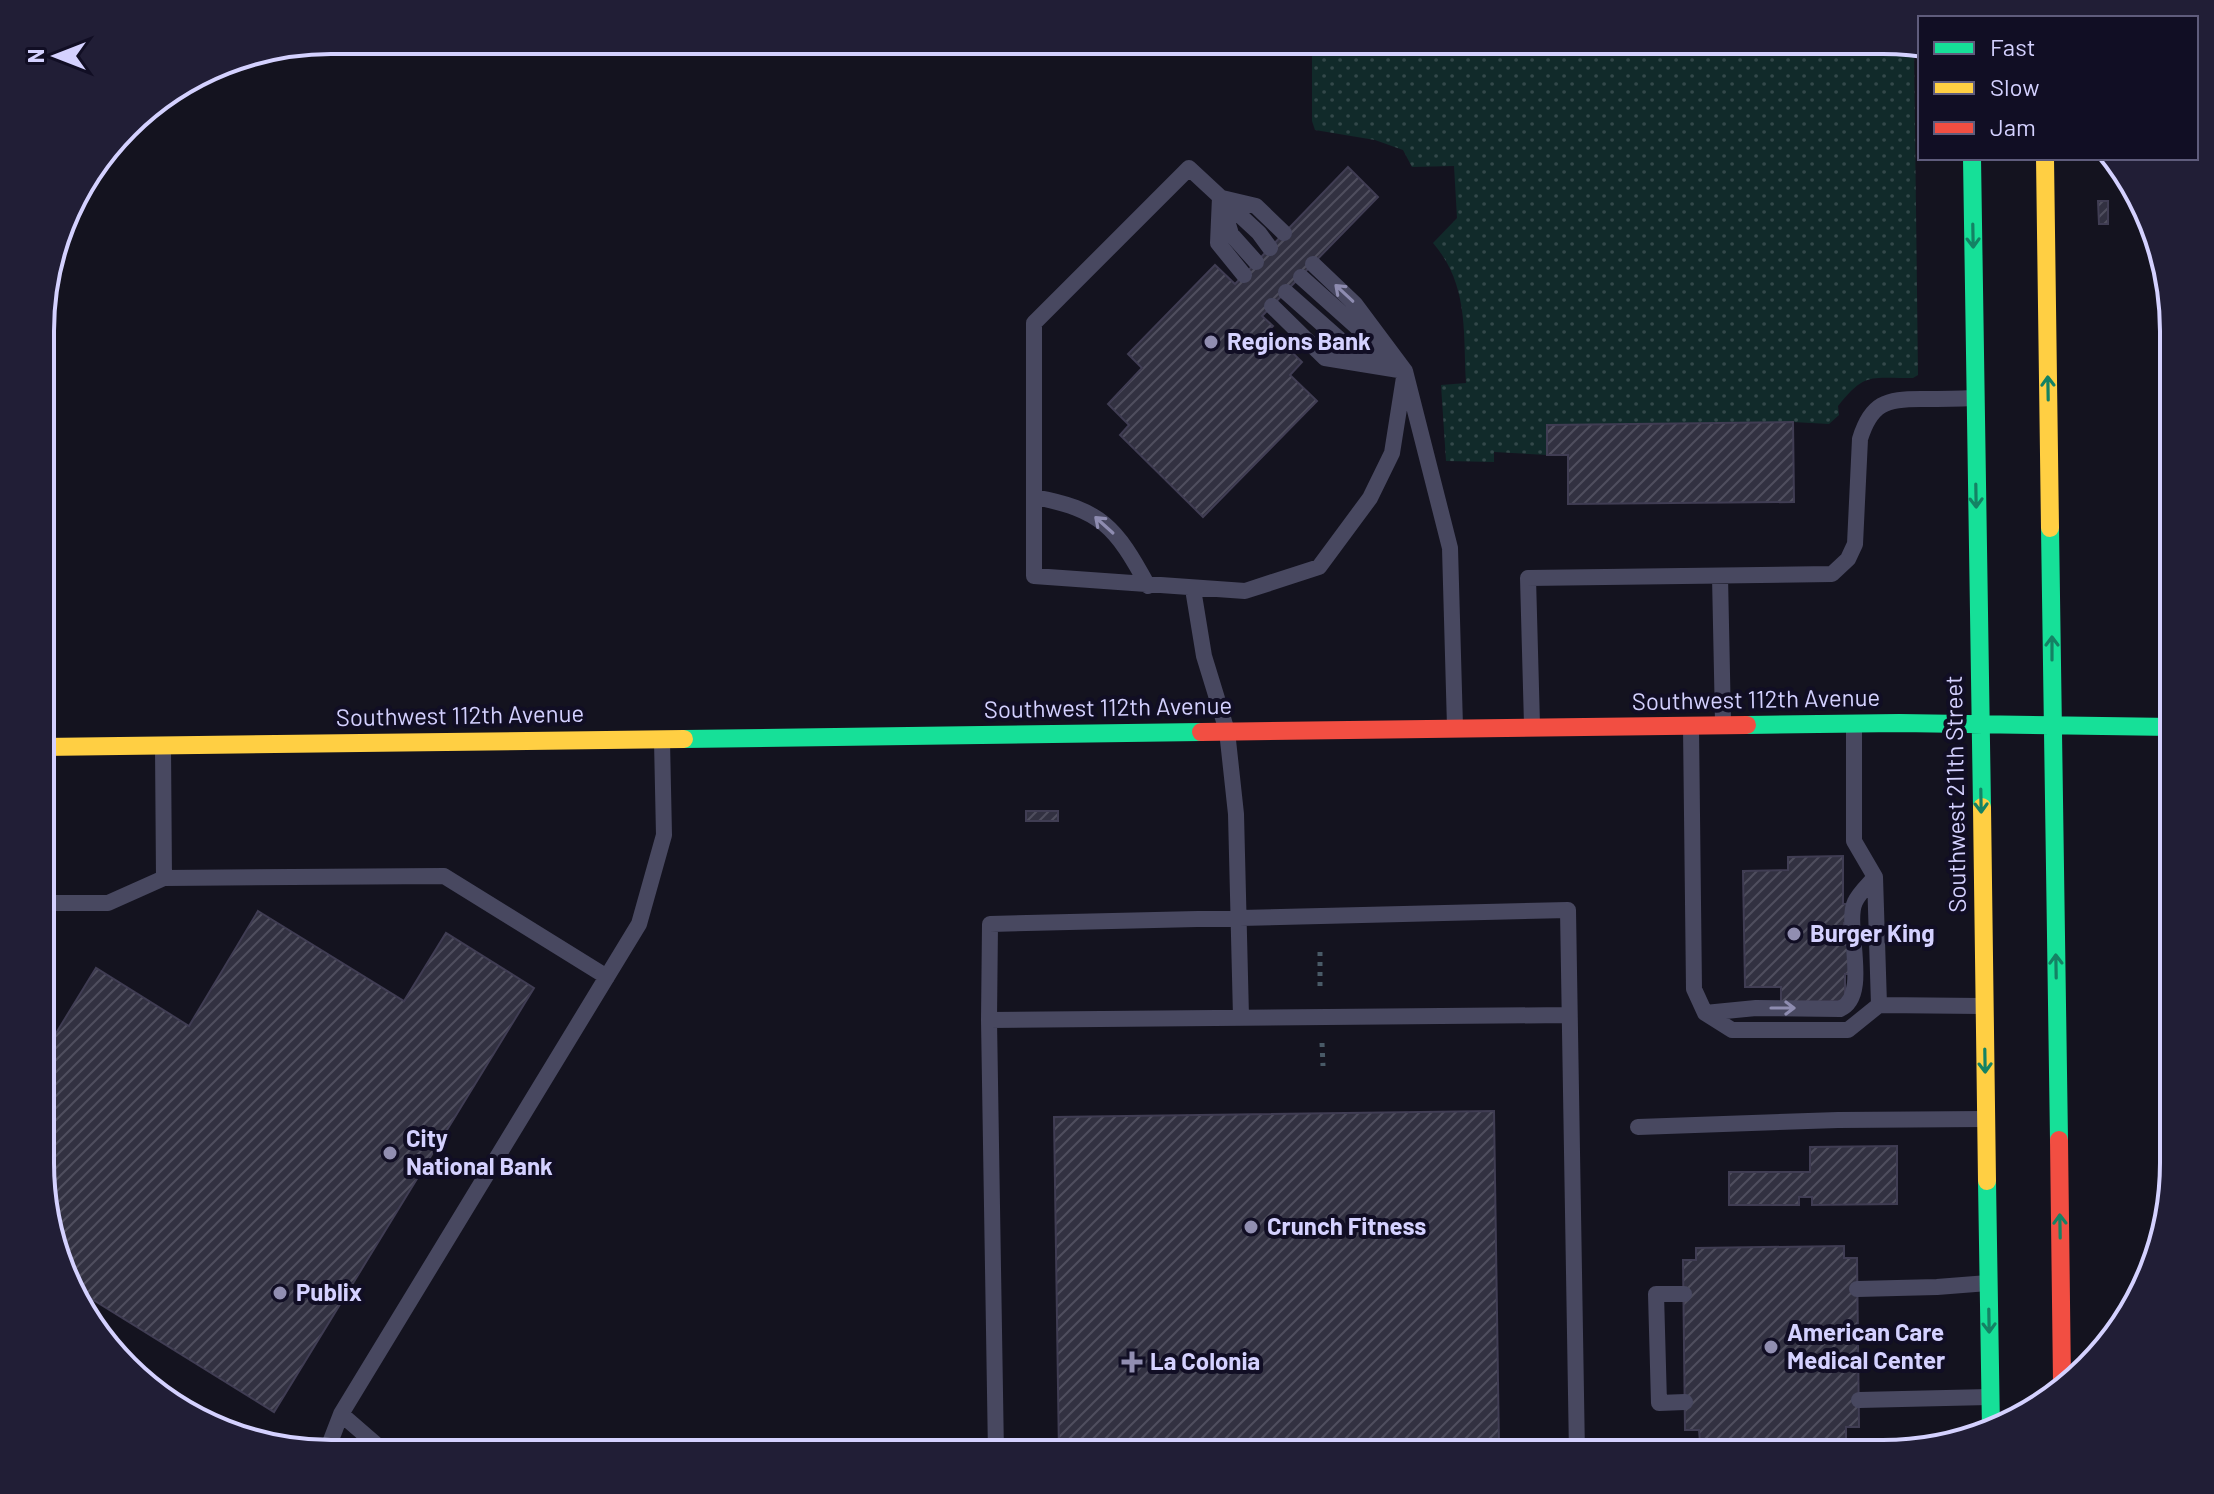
<svg xmlns="http://www.w3.org/2000/svg" width="2214" height="1494" viewBox="0 0 2214 1494" font-family="Barlow,sans-serif">
  <style>
    .grass { fill: url(#grass-dots) }
    .building { fill: url(#building-hatch); stroke: #403d53; stroke-width: 2 }
    .lines { fill: none; stroke-linecap: round; stroke-linejoin: round }
    .path { stroke: #495a67; stroke-width: 5; stroke-dasharray: 4 6; stroke-linecap: butt }
    .lane { stroke: #484860; stroke-width: 16 }
    .fast { stroke: #16e098; stroke-width: 18 }
    .slow { stroke: #ffcf43; stroke-width: 18 }
    .jam { stroke: #f24e42; stroke-width: 18 }
    .oneway { stroke: #148264 }
    .oneway2 { stroke: #8e8cb0 }
    .poi-dot { fill: #918eb1; stroke: #110e24; stroke-width: 3 }
    .labels { text-anchor: middle; stroke-width: 8; stroke-linejoin: round; paint-order: stroke }
    .poi-label { font-size: 24px; font-weight: bold; fill: #d4d1ff; stroke: #110e24; text-anchor: start }
    .street-label { font-size: 24px; fill: #d4d1ff; stroke: #110e24 }
    .rim { fill: none; stroke: #d4d1ff; stroke-width: 4 }
  </style>
  <defs>
    <pattern id="grass-dots" width="8" height="8" patternUnits="userSpaceOnUse" patternTransform="scale(2)"><rect width="8" height="8" fill="#112a2a"/><path d="M2 2h.1M6 6h.1" fill="none" stroke="#33484a" stroke-width="1.8" stroke-linecap="round"/></pattern>
    <pattern id="building-hatch" width="6" height="6" patternUnits="userSpaceOnUse" patternTransform="scale(2)"><rect width="6" height="6" fill="#323141"/><path d="M-1 1l2-2M0 6l6-6M5 7l2-2" fill="none" stroke="#4f4e5e"/></pattern>
  </defs>
  <rect width="100%" height="100%" fill="#14131f"/>
  <path class="grass" d="M1312 40 1901 41 1914 43 1918 375 1913 378C1871 379 1866 371 1838 406L1839 415 1829 424 1793 422 1547 425V455L1494 452V462L1446 461 1441 385 1466 383C1463 331 1469 285 1433 243L1457 218 1454 166 1412 167 1403 150 1375 140 1315 130 1312 121Z"/>
  <path class="building" d="M1348 167 1378 197 1262 316 1273 326 1269 330 1302 362 1290 375 1317 401 1203 517 1120 435 1129 425 1108 404 1142 368 1128 354 1215 265 1235 284Z
    M2098 201H2108V224H2099Z
    M1793 422 1794 502 1568 504V455H1547V425Z
    M1026 811H1058V821H1026Z
    M1843 856V904H1849L1850 923H1844V945H1851L1852 974H1845V1001L1781 1002V987H1745L1743 871 1788 870V857Z
    M258 911 404 1001 446 933 534 988 274 1412 71 1286 42 1200V1056L96 968 189 1026Z
    M2160 966H2173V1055H2161Z
    M1494 1111 1499 1447 1551 1446V1454H1059L1054 1117Z
    M1897 1146V1204L1812 1205V1197H1799V1205H1729V1172H1810V1147Z
    M1844 1246V1258H1857L1859 1427H1846V1440L1700 1442 1699 1430H1685L1683 1260H1696V1248Z"/>
  <g class="lines">
    <path class="path" d="M1320 952V990
      M1322 1043 1323 1066"/>
    <path class="lane" d="M1220 197 1218 243 1244 275
      M1222 198 1256 206 1284 233
      M1225 214 1231 234 1256 262
      M1270 248 1259 233 1189 168 1034 323V576L1245 591 1319 567 1370 498 1392 453 1405 371
      M1313 264 1355 304 1405 371 1450 548 1455 727
      M1301 277 1377 345
      M1286 292 1347 346 1381 360
      M1272 306 1325 358 1405 371
      M1034 497C1101 509 1116 527 1148 586
      M1720 576 1723 722
      M1193 589 1204 656 1227 731 1236 814 1241 1017
      M1532 725 1528 578 1832 574 1848 559 1855 544 1860 439C1871 403 1886 399 1921 399 1938 399 1955 399 1972 398
      M1691 727 1694 989 1705 1013 1732 1030H1848L1879 1005 1875 877 1854 841V725
      M164 878 444 876 607 977
      M42 903H108L164 878 163 747
      M1879 1005 1981 1006
      M1705 1013 1756 1008 1840 1009C1871 996 1844 925 1855 902 1859 893 1869 884 1875 877
      M989 1020 1569 1015
      M1638 1127 1838 1120 1985 1119
      M1857 1289 1937 1287 1988 1283
      M1684 1294H1656L1659 1403 1685 1402
      M1859 1400 1989 1397
      M341 1414 386 1453
      M326 1453 341 1414 639 924 664 835 662 741
      M996 1454 989 1020 990 924 1568 910 1577 1454"/>
    <path class="fast" d="M1972 158 1982 807
      M2050 528 2059 1140
      M1747 725 1899 723 2173 727
      M684 739 1201 732
      M1987 1181 1991 1429"/>
    <path class="slow" d="M2045 158 2050 528
      M42 747 684 739
      M1982 807 1987 1181"/>
    <path class="jam" d="M1201 732 1747 725
      M2059 1140 2062 1382"/>
  </g>
  <defs><path id="oneway-shaft" d="M-6 0H5M1.5-3L5.5 0L1.5 3" fill="none" stroke-width="1.6" stroke-linecap="round" stroke-linejoin="round" transform="scale(2)"/></defs>
  <g class="oneway">
    <use href="#oneway-shaft" transform="translate(1973 236) rotate(89)"/>
    <use href="#oneway-shaft" transform="translate(2048 388) rotate(-91)"/>
    <use href="#oneway-shaft" transform="translate(1976 496) rotate(89)"/>
    <use href="#oneway-shaft" transform="translate(2052 648) rotate(-90)"/>
    <use href="#oneway-shaft" transform="translate(1981 801) rotate(89)"/>
    <use href="#oneway-shaft" transform="translate(2056 966) rotate(-91)"/>
    <use href="#oneway-shaft" transform="translate(1985 1061) rotate(89)"/>
    <use href="#oneway-shaft" transform="translate(2060 1226) rotate(-91)"/>
    <use href="#oneway-shaft" transform="translate(1989 1321) rotate(89)"/>
  </g>
  <g class="oneway2">
    <use href="#oneway-shaft" transform="translate(1344 293) rotate(-137)"/>
    <use href="#oneway-shaft" transform="translate(1104 525) rotate(-138)"/>
    <use href="#oneway-shaft" transform="translate(1783 1008)"/>
  </g>
  <g class="poi-dot">
    <circle cx="1211" cy="342" r="8"/>
    <circle cx="1794" cy="934" r="8"/>
    <circle cx="390" cy="1153" r="8"/>
    <circle cx="1251" cy="1227" r="8"/>
    <circle cx="280" cy="1293" r="8"/>
    <circle cx="1771" cy="1347" r="8"/>
    <path d="M1128 1350h8v8h8v8h-8v8h-8v-8h-8v-8h8z"/>
  </g>
  <g class="labels">
    <g class="poi-label">
      <text x="1227" y="350">Regions Bank</text>
      <text x="1810" y="942">Burger King</text>
      <text x="406" y="1147">City<tspan x="406" dy="28">National Bank</tspan></text>
      <text x="1267" y="1235">Crunch Fitness</text>
      <text x="296" y="1301">Publix</text>
      <text x="1787" y="1341">American Care<tspan x="1787" dy="28">Medical Center</tspan></text>
      <text x="1150" y="1370">La Colonia</text>
    </g>
    <g class="street-label">
      <text transform="translate(1756 700) rotate(-1)" y="8">Southwest 112th Avenue</text>
      <text transform="translate(1108 708) rotate(-1)" y="8">Southwest 112th Avenue</text>
      <text transform="translate(460 716) rotate(-1)" y="8">Southwest 112th Avenue</text>
      <text transform="translate(1956 794) rotate(-91)" y="8">Southwest 211th Street</text>
    </g>
  </g>
  <path d="M0 0H2214V1494H0ZM331 54H1883A277 277 0 0 1 2160 331V1163A277 277 0 0 1 1883 1440H331A277 277 0 0 1 54 1163V331A277 277 0 0 1 331 54Z" fill="#211e36" fill-rule="evenodd"/>
  <path class="rim" d="M331 54H1883A277 277 0 0 1 2160 331V1163A277 277 0 0 1 1883 1440H331A277 277 0 0 1 54 1163V331A277 277 0 0 1 331 54Z"/>
  <rect x="1918" y="16" width="280" height="144" fill="#110e24" stroke="#5f5c7c" stroke-width="2"/>
  <rect x="1934" y="42" width="40" height="12" fill="#16e098" stroke="#5f5c7c" stroke-width="2"/>
  <text x="1990" y="56" font-size="24" fill="#d4d1ff">Fast</text>
  <rect x="1934" y="82" width="40" height="12" fill="#ffcf43" stroke="#5f5c7c" stroke-width="2"/>
  <text x="1990" y="96" font-size="24" fill="#d4d1ff">Slow</text>
  <rect x="1934" y="122" width="40" height="12" fill="#f24e42" stroke="#5f5c7c" stroke-width="2"/>
  <text x="1990" y="136" font-size="24" fill="#d4d1ff">Jam</text>
  <g transform="translate(56 56) rotate(270)" stroke="#110e24" stroke-width="6" paint-order="stroke">
  <path d="M0-6L14 30L0 20L-14 30Z" fill="#d4d1ff"/>
  <text y="-12" font-size="22" font-weight="bold" text-anchor="middle" fill="#d4d1ff">N</text>
  </g>
</svg>
